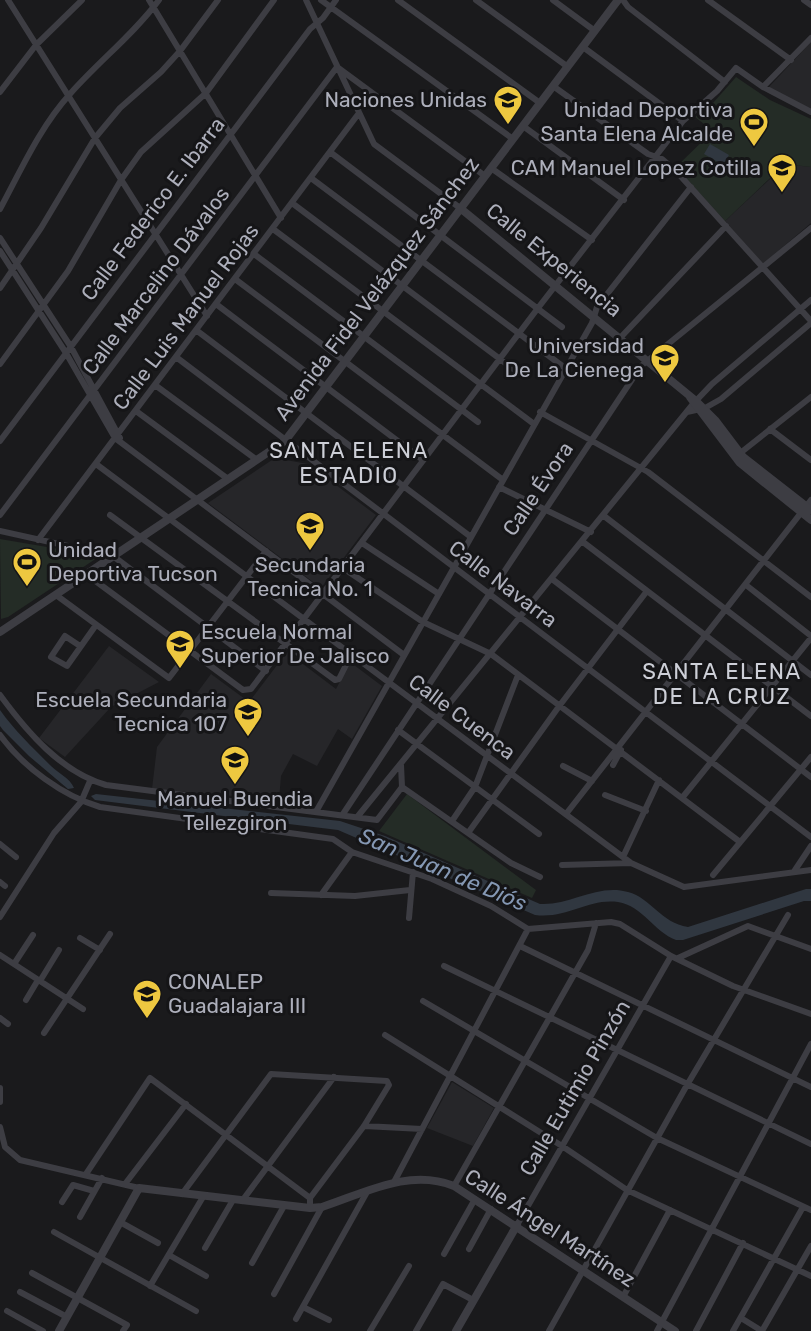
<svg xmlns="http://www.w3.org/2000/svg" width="811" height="1331" viewBox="0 0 811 1331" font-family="Rubik,sans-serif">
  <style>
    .built { fill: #262629 }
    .green { fill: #242c26 }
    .water { fill: #303740 }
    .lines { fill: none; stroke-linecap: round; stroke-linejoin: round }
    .minor { stroke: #3d3d43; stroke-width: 6 }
    .tertiary { stroke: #3d3d43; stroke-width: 8 }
    .labels { text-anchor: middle; stroke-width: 6; stroke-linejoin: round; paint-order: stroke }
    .poi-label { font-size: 21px; fill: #adafbb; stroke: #151517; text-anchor: end }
    .street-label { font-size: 21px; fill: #adafbb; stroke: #151517 }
    .neighbourhood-label { font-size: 22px; letter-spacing: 1.5px; fill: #cdcfd7; stroke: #151517 }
    .water-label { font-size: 22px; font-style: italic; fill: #8598b4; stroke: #151517 }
  </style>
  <rect width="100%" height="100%" fill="#1a1a1c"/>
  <path class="built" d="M811 42V110L768 88Z
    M786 164 811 167V223L763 264 725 221Z
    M275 458 308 464 376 515 321 588 208 503Z
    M109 646 159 682 111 707 65 757 39 738Z
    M287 652 336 689 350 662 382 686 352 739 338 729 317 766 293 754 281 776 279 800 152 789 157 747 211 674 249 702Z
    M452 1082 494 1108 473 1146 427 1128Z"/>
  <path class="green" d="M736 77 770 100 811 119V167L785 164 725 221 676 167 713 131 695 117 713 103Z
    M0 539 100 556 8 617 1 619Z
    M407 794 536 890 532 898 379 831Z"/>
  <path class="water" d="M710 144 729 155 723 165 704 154Z
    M0 710C15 731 33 748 51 766 58 773 70 778 74 788L68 789 29 756 3 730 0 726Z
    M96 794 340 821 385 836 540 904C569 906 598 883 628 892 651 898 661 923 688 927L806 889H811V901H804L683 940H676C654 932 643 906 618 902 588 898 568 919 535 915L338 830 95 800 91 796Z"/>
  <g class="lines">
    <path class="minor" d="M8 0 207 316
      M149 0 281 218
      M306 0 374 144 460 208
      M321 0 513 139
      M398 0 540 103
      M476 0 568 67
      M553 0 595 31
      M623 0 628 7 725 82
      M708 0 791 60
      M804 0 811 5
      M583 47 683 121
      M337 67 485 176
      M553 86 648 154 662 159 676 171 811 321
      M763 87 811 38
      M0 92 36 45 82 0
      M523 126 624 200
      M330 152 562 327
      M491 168 592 240
      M311 178 565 368
      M292 203 520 374
      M0 209C21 170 40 127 70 94 99 61 133 35 159 0
      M273 229 534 424
      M0 238 71 347 120 438
      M0 251 66 353 115 438 404 655
      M254 254 478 422
      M235 279 503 480
      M0 288 41 228 95 138 120 108 161 72 180 51 218 0
      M216 304 423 460
      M196 330 471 537
      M621 337 726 226
      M176 357 811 837
      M0 364 68 271 121 180 141 152 206 93 274 0
      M155 385 257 460
      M136 411 228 479
      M540 412 648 472 811 597
      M687 412 705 408 721 399 811 323
      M770 429 811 460
      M0 441 310 29 323 18 336 0
      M739 454 811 397
      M96 464 631 863 684 887 811 870
      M499 487 591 532
      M0 515 337 67
      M110 515 335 680 339 679 351 655
      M604 516 811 675
      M0 531 113 556 266 671
      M38 540 359 113
      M583 542 811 716
      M362 543 439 594
      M343 568 423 622 491 654 740 842
      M86 574 243 690 251 689 538 308 683 121 717 91 736 68 763 87 811 112
      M552 579 811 777
      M746 585 811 636
      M56 595 169 678 266 551
      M80 646 65 636 51 657 67 666 96 625
      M0 695C27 732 61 772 106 785L377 820 402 787
      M398 730 539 834
      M0 735C23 767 63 796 100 807L333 839 352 852 432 879 491 906 528 929
      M401 765 402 787 511 863 540 877
      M613 765 621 750
      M563 766 592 781
      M605 795 646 811
      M682 798 811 638
      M317 810 592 323 597 307 691 187
      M343 814 641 366 811 228
      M566 814 811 500
      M358 816 693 404 712 384 811 300
      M452 821 475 787 518 675
      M468 833 560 705 647 591
      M0 844 16 857
      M623 857 659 780
      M562 865 631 863
      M795 870 811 846
      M713 875 811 757
      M0 882 5 886
      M271 893 355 896 410 890
      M321 895 352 852
      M0 917 54 833 81 802 90 781
      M409 918 413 872
      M528 929 611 922 620 924 671 956 733 986 811 1014
      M80 938 100 950
      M520 946 811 1087
      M0 955 83 1009
      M678 958 748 926 811 949
      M14 964 33 935
      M444 966 811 1144
      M40 981 59 950
      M26 1000 38 980
      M423 1001 657 1138 811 1210
      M0 1018 8 1024
      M44 1033 110 934
      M385 1035 562 1146 627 1190 811 1276
      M0 1088V1102
      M364 1126 422 1129
      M0 1127 5 1147 20 1160 139 1188
      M86 1174 150 1078 310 1198
      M394 1182 528 929
      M125 1184 186 1104
      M454 1186 588 950 596 923
      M182 1194 271 1074 387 1081 389 1085 364 1126 310 1198V1208
      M242 1201 334 1077
      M62 1202 73 1185 94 1191
      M80 1217 102 1178
      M120 1222 158 1243
      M517 1225 671 956
      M54 1232 196 1311
      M205 1248 233 1200
      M469 1249 491 1209
      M444 1254 475 1199
      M169 1255 206 1276
      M252 1263 284 1206
      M32 1273 127 1325 123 1331
      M150 1286 203 1197
      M20 1292 67 1317
      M274 1294 322 1207
      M623 1297 670 1210
      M303 1307 329 1320
      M7 1311 43 1331
      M741 1318 762 1331 811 1246
      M296 1319 367 1192
      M370 1331 409 1266
      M416 1331 443 1284 473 1300
      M549 1331 687 1085 788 915
      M657 1331 811 1044
      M696 1331 743 1243
      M733 1331 803 1207"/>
    <path class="tertiary" d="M460 208 696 401 715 420 743 457 811 510
      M690 397 740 463 811 520
      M0 632 285 441 618 0
      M59 1331 139 1188 310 1208 322 1207C365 1193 409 1168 454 1186L675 1331
      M456 1331 517 1225"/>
  </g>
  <defs>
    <g id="school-pin" transform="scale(1.5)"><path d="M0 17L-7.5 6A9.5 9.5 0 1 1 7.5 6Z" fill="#eec840" stroke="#151517"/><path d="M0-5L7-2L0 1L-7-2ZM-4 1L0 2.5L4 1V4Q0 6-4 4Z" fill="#111"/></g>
    <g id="stadium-pin" transform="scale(1.5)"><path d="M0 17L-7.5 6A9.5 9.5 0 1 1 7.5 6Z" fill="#eec840" stroke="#151517"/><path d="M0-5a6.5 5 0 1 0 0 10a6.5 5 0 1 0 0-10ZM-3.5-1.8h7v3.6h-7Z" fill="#111"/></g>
    <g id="university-pin" transform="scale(1.5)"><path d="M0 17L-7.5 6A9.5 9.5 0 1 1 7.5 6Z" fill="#eec840" stroke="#151517"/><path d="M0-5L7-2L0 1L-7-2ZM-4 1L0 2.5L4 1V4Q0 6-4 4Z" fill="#111"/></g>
  </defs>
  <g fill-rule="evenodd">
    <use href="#school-pin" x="508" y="100"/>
    <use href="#stadium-pin" x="754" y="122"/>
    <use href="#school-pin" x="782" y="168"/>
    <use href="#university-pin" x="665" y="358"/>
    <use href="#school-pin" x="310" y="526"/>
    <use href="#stadium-pin" x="27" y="562"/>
    <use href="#university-pin" x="180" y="644"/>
    <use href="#school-pin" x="248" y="712"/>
    <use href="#school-pin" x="235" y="760"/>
    <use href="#university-pin" x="147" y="994"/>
  </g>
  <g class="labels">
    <g class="poi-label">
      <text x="487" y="107">Naciones Unidas</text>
      <text x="733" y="117">Unidad Deportiva<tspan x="733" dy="24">Santa Elena Alcalde</tspan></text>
      <text x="761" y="175">CAM Manuel Lopez Cotilla</text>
      <text x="644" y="353">Universidad<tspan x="644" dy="24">De La Cienega</tspan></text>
      <text x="48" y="557" text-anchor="start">Unidad<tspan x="48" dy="24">Deportiva Tucson</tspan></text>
      <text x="310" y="572" text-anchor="middle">Secundaria<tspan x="310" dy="24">Tecnica No. 1</tspan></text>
      <text x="201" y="639" text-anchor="start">Escuela Normal<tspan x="201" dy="24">Superior De Jalisco</tspan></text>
      <text x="227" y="707">Escuela Secundaria<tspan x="227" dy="24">Tecnica 107</tspan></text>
      <text x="235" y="806" text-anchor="middle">Manuel Buendia<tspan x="235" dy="24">Tellezgiron</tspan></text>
      <text x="168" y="989" text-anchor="start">CONALEP<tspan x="168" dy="24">Guadalajara III</tspan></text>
    </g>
    <g class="street-label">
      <text transform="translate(153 209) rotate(-53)" y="7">Calle Federico E. Ibarra</text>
      <text transform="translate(554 260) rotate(39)" y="7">Calle Experiencia</text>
      <text transform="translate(156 281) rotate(-53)" y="7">Calle Marcelino Dávalos</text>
      <text transform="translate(377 289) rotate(-53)" y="7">Avenida Fidel Velázquez Sánchez</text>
      <text transform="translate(186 317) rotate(-53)" y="7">Calle Luis Manuel Rojas</text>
      <text transform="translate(538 489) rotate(-56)" y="7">Calle Évora</text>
      <text transform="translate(503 584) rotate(37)" y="7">Calle Navarra</text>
      <text transform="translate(462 717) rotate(37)" y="7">Calle Cuenca</text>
      <text transform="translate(575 1088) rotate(-60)" y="7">Calle Eutimio Pinzón</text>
      <text transform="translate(550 1228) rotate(33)" y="7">Calle Ángel Martínez</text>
    </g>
    <g class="neighbourhood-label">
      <text x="349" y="458">SANTA ELENA<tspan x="349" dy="25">ESTADIO</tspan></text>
      <text x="722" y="679">SANTA ELENA<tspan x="722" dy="25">DE LA CRUZ</tspan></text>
    </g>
    <g class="water-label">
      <text transform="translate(443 869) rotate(23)" y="8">San Juan de Diós</text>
    </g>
  </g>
</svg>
